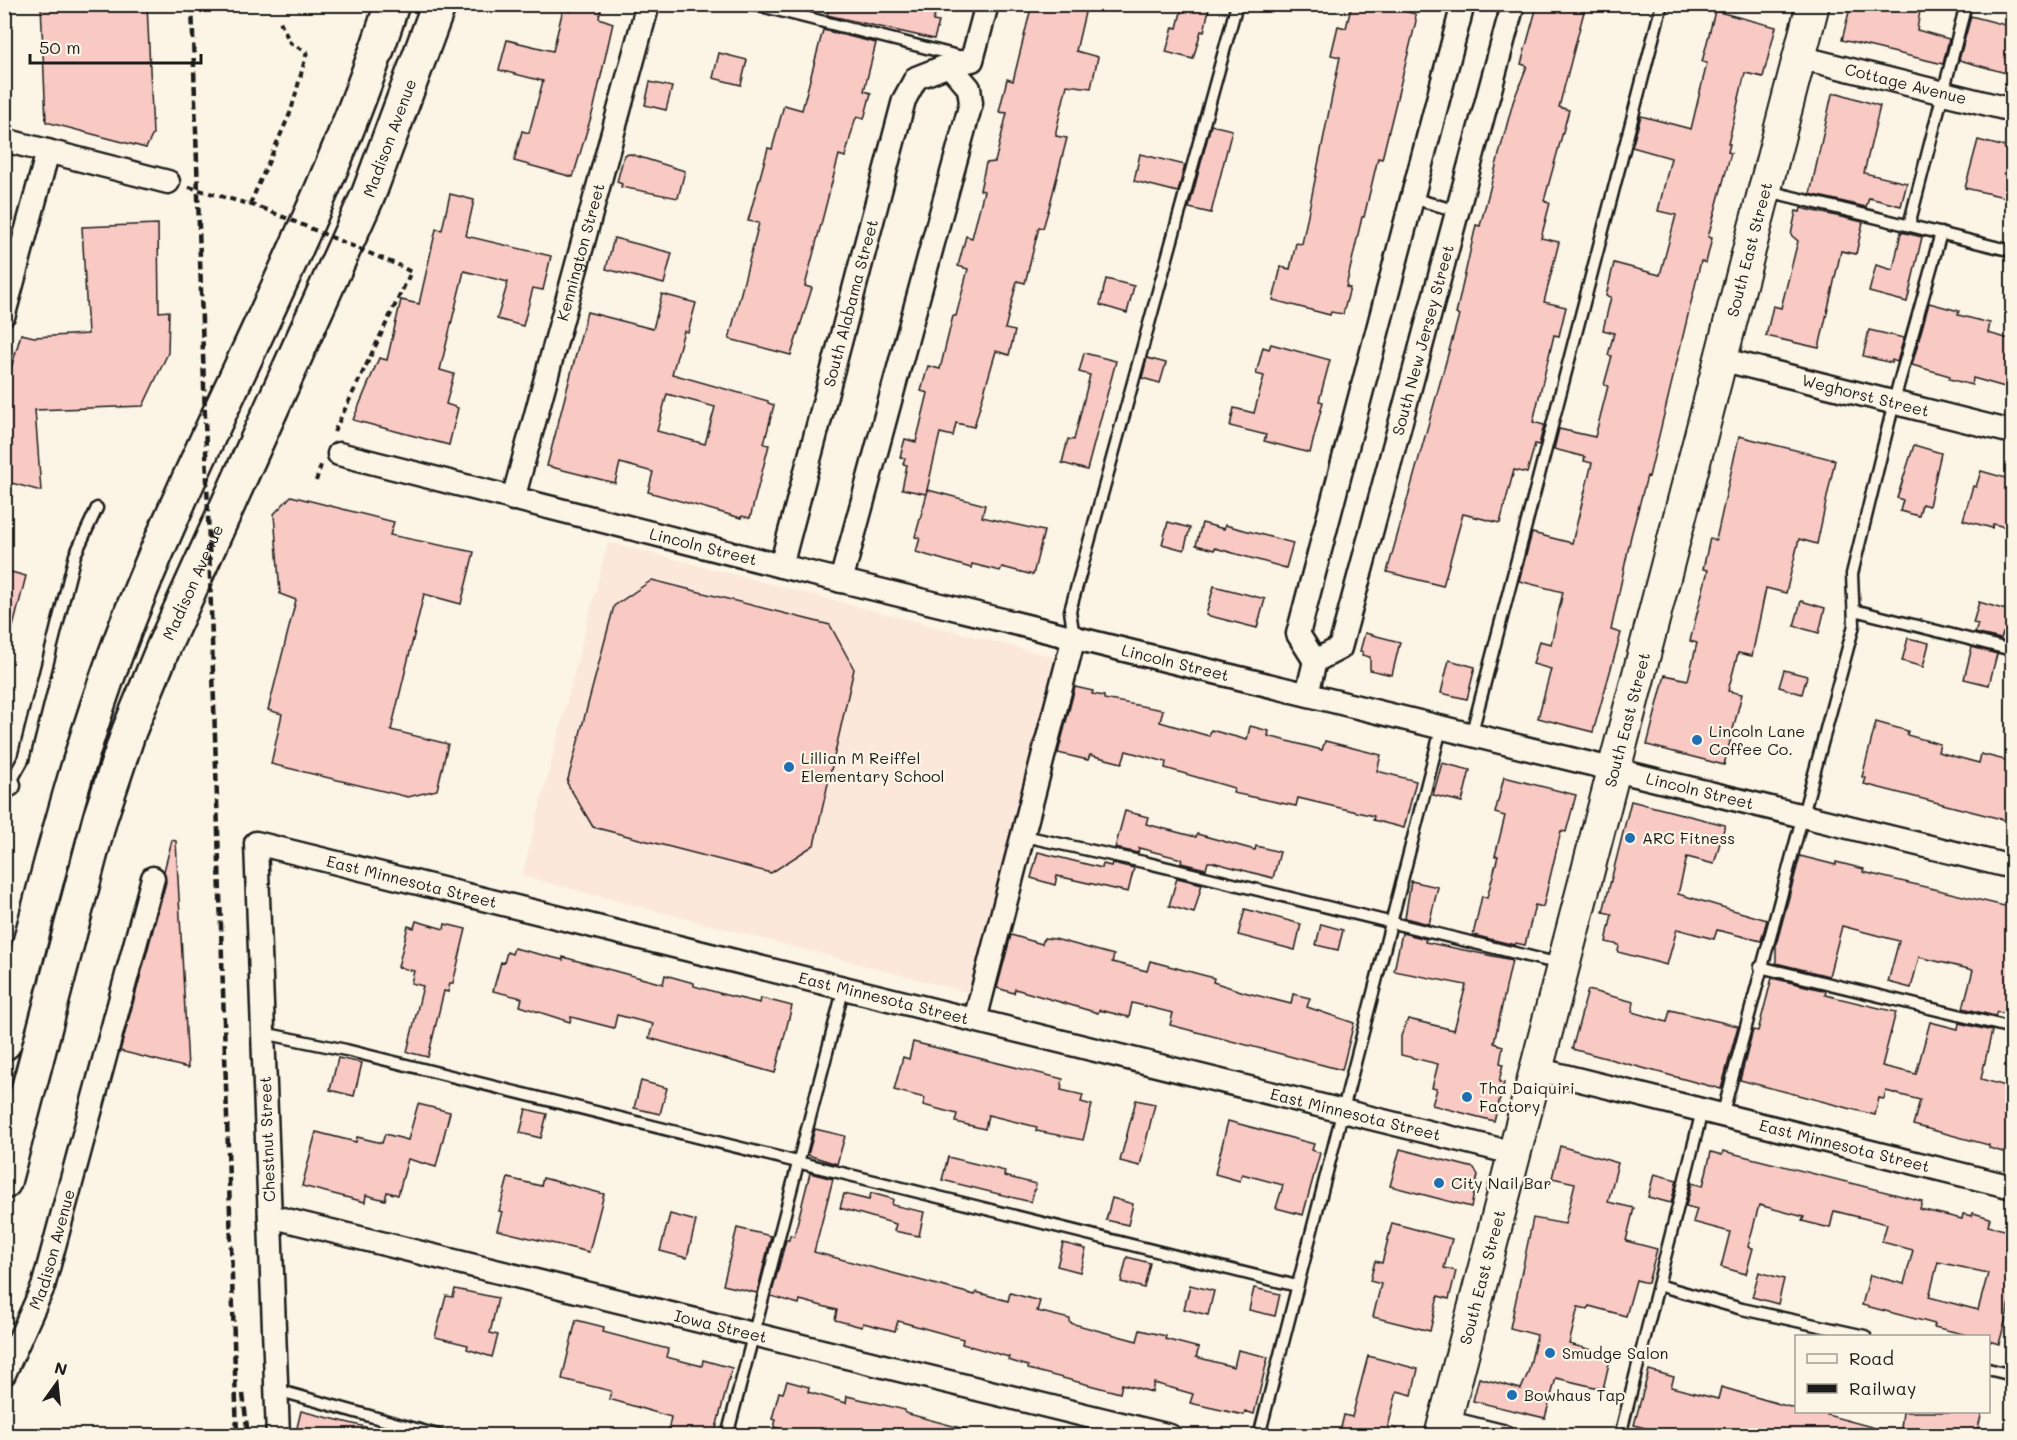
<svg xmlns="http://www.w3.org/2000/svg" width="2017" height="1440" viewBox="0 0 2017 1440" font-family="Mali,sans-serif">
  <style>
    .built { fill: #fbe8db }
    .building { fill: #f9c9c4; stroke: #1c1c1c; stroke-width: 1.5; fill-rule: evenodd }
    .lines { fill: none; stroke-linecap: round; stroke-linejoin: round }
    .lane-casing { stroke: #1c1c1c; stroke-width: 15 }
    .street-casing { stroke: #1c1c1c; stroke-width: 27 }
    .secondary-casing { stroke: #1c1c1c; stroke-width: 36 }
    .primary-casing { stroke: #1c1c1c; stroke-width: 38 }
    .path { stroke: #1c1c1c; stroke-width: 4; stroke-dasharray: 6 4.5; stroke-linecap: butt }
    .lane { stroke: #fcf5e5; stroke-width: 10 }
    .street { stroke: #fcf5e5; stroke-width: 22 }
    .secondary { stroke: #fcf5e5; stroke-width: 32 }
    .primary { stroke: #fcf5e5; stroke-width: 33 }
    .rail { stroke: #1c1c1c; stroke-width: 4.5; stroke-dasharray: 9 4.5; stroke-linecap: butt }
    .path-bridge { stroke: #1c1c1c; stroke-width: 4; stroke-dasharray: 6 4.5; stroke-linecap: butt }
    .poi-dot { fill: #1f6fb2; stroke: #fcf5e5; stroke-width: 2 }
    .labels { text-anchor: middle; stroke-width: 4.5; stroke-linejoin: round; paint-order: stroke }
    .street-label { font-size: 16px; fill: #1c1c1c; stroke: #fcf5e5 }
    .poi-label { font-size: 16px; fill: #1c1c1c; stroke: #fcf5e5; text-anchor: start }
  </style>
  <rect width="100%" height="100%" fill="#fcf5e5"/>
  <filter id="ink" filterUnits="userSpaceOnUse"><feTurbulence type="fractalNoise" baseFrequency=".0167" numOctaves="2"/><feDisplacementMap in="SourceGraphic" scale="12" xChannelSelector="R" yChannelSelector="G"/><feConvolveMatrix kernelMatrix="1 2 1 2 8 2 1 2 1" color-interpolation-filters="sRGB"/></filter>
  <g filter="url(#ink)">
    <path class="built" d="M608 542 1057 658 970 993 522 876Z"/>
    <path class="building" d="M41 4H147L153 134 146 148 46 122Z
      M573 4H602L599 18 613 23 594 107 573 177 514 161 522 131 529 133 543 81 499 70 507 40 553 51 563 9 571 11Z
      M830 4H922L937 8 933 21 939 22 934 39 827 15Z
      M1032 4H1087L1076 51 1098 57 1091 88 1067 85 1056 131V136L1067 138 1049 208 1043 228 1039 227 1025 283 1017 281 1005 329 1015 331 1009 355 996 351 974 427 956 423 953 436 940 433 926 494 902 489 907 465 903 464 905 458 900 457 905 439 916 442 928 393 921 391 928 366 940 369 953 316H956L968 269 958 266 966 236 972 238 984 191 980 190 986 163 995 162 1007 113 999 112 1007 79 1013 81Z
      M1183 4H1210L1204 32 1201 31 1193 59 1166 52 1173 27 1177 28Z
      M1352 4H1379L1415 14 1416 21 1382 159 1378 158 1364 217H1362L1346 287 1350 288 1343 314 1331 312 1330 315 1273 300 1281 267 1290 269 1296 243 1302 244 1340 57 1331 55 1338 26 1346 28Z
      M1545 4H1586L1559 107 1569 110 1544 201 1550 203 1541 238 1559 242 1544 302 1566 307 1559 336 1554 335 1533 422 1544 425 1539 445 1535 444 1527 473 1514 470 1500 523 1463 514 1443 586 1387 572 1459 315 1456 314 1476 225 1480 226 1513 102 1527 66 1521 64 1537 6 1544 8Z
      M1857 4H1921L1917 30 1949 39 1943 64 1842 40 1850 8 1855 9Z
      M1715 11 1776 27 1763 77 1745 73 1728 144H1730L1728 152 1731 153 1708 237 1712 238 1706 263 1701 261 1649 477 1647 476 1631 536 1611 630 1621 633 1593 732 1538 718 1551 669 1533 664 1539 641 1551 644 1563 592 1519 581 1532 533 1572 543 1592 463 1584 461 1585 457 1554 449 1559 429 1595 437 1608 386 1604 385 1612 356 1608 355 1614 333 1603 330 1611 297 1606 296 1614 263 1660 275 1676 215 1658 211 1671 158 1632 147 1641 116 1691 129 1707 63 1702 62Z
      M1971 16 2013 27V75L1959 60Z
      M823 30 876 43 864 91 871 93 864 119 857 117 855 120 845 157 839 155 805 286 812 288 791 355 729 339 759 223 748 221 768 148 772 149 784 105 802 110Z
      M719 53 747 60 741 85 713 78Z
      M650 82 672 87 666 110 645 105Z
      M1838 93 1880 106 1864 173 1907 183 1901 206 1869 198 1866 207 1810 194 1832 94Z
      M1211 125 1232 130 1211 213 1189 208Z
      M1978 140 2013 149V199L1965 188Z
      M630 154 685 171 678 198 621 187 622 184 617 182 624 155Z
      M1140 154 1185 165 1178 192 1134 181Z
      M450 194 474 200 466 236 551 256 543 290 533 288 523 326 497 319 508 282 464 271 440 370 454 374 446 404 458 408 449 445 353 420 379 358 387 360 401 300 419 304 436 229 442 230Z
      M1801 208 1863 222 1856 254 1841 251 1819 348 1766 336 1773 306 1781 308 1798 241 1791 235 1796 211 1800 212Z
      M158 224 159 312 169 311 168 353 143 406 35 410 41 491 4 481V393L21 334 34 337 88 334 82 227Z
      M1901 232 1922 237 1907 302 1869 292 1876 265 1893 270Z
      M614 238 672 253 664 284 606 269Z
      M1106 279 1134 286 1127 313 1100 305Z
      M662 294 696 303 688 332 684 331 672 374 768 401V403L774 405 764 444 769 445 750 518 742 516 741 518 648 492 653 472 620 463 615 483 547 466 587 312 653 329ZM667 394 715 407 705 444 657 431Z
      M1929 303 1959 311 1958 315 1990 323 1988 333 2013 340V384L2007 383 2005 387 1973 378 1972 385 1949 379 1950 376 1912 365Z
      M1869 330 1904 338 1897 362 1892 360V363L1863 356Z
      M1271 344 1330 360 1319 401 1323 402 1310 453 1264 441 1266 435 1230 426 1234 408 1254 413 1264 376 1256 374 1263 347 1269 349Z
      M1084 353 1116 361 1087 470 1062 463 1068 439 1074 440 1090 375 1079 372Z
      M1147 358 1166 363 1160 383 1142 378Z
      M1739 436 1835 460 1817 544 1799 539 1786 593 1766 588 1752 656 1738 653 1728 691 1742 694 1724 765 1647 745 1665 675 1688 680 1697 643 1690 641 1708 570 1703 569 1710 538 1716 540Z
      M1914 445 1941 453 1929 506 1922 504 1919 516 1900 511 1903 500 1897 498Z
      M1981 471 2013 480V529L1993 524 1992 528 1963 520 1973 486 1976 487Z
      M928 490 985 505 982 517 1044 531 1033 575 1002 567 1000 571 972 564 971 568 916 552 920 538 915 537Z
      M291 496 394 522 390 535 474 552 461 604 424 594 391 730 448 744 437 790 408 797 271 764 282 714 268 710 296 600 280 594 274 514Z
      M1168 522 1190 528 1184 550 1162 544Z
      M1202 523 1224 529 1225 525 1293 543 1286 568 1215 548 1214 550 1196 545Z
      M4 570 26 576 11 635 4 634Z
      M652 580 830 625 854 669 814 845 771 873 593 827 567 783 614 606Z
      M1214 586 1265 599 1257 628 1206 615Z
      M1801 601 1825 608 1819 633 1794 626Z
      M1979 602 2013 612V636L2003 633 2001 639 1975 633 1978 624 1973 623Z
      M1365 633 1400 642 1392 675 1370 670V657L1362 655 1363 652 1360 651Z
      M1908 638 1929 643 1923 667 1902 661Z
      M1972 647 1997 654 1989 685 1964 679Z
      M1449 660 1475 667 1467 699 1441 693Z
      M1784 670 1807 676 1802 694 1779 687Z
      M1075 687 1093 691 1092 694 1104 696V699L1163 710 1160 722 1209 736 1211 730 1247 740 1250 726 1269 731 1268 736 1322 750 1325 741 1381 755 1377 771 1416 781 1404 828 1373 820 1374 816 1298 798 1296 806 1233 793 1234 788 1165 768 1166 762 1126 751 1122 763 1090 755 1088 760 1058 753Z
      M1876 722 1908 731 1907 735 1940 744 1938 752 1979 763 1981 754 2013 762V822L1864 784 1866 778 1862 777Z
      M1442 763 1470 770 1462 802 1433 795Z
      M1504 777 1576 795 1566 832 1561 831 1543 907 1535 905 1525 945 1516 943 1515 945 1473 935 1482 896 1487 898 1498 856H1495L1505 816 1495 813Z
      M1631 801 1725 825 1714 864 1687 857 1678 894 1767 920 1761 941 1717 930 1714 939 1677 929 1667 965 1618 952 1619 945 1606 942 1612 914 1603 912Z
      M1125 811 1148 817 1146 824 1196 837 1197 834 1255 850 1256 846 1280 852 1273 878 1212 862H1208L1206 869 1181 863 1182 859 1139 848 1138 853 1115 848Z
      M172 840 176 841 188 1068 120 1051 166 882 164 871Z
      M1038 852 1102 868 1103 864 1111 866 1112 863 1134 868 1128 892 1057 876 1055 885 1031 878Z
      M1800 856 1836 865V862L1864 869 1863 872 2013 908V1016L1997 1012 1995 1016 1963 1008 1973 970 1919 957 1911 988 1888 982 1899 941 1842 926 1829 976 1776 963V945Z
      M1177 878 1202 884 1194 913 1169 906Z
      M1411 881 1438 887 1429 924 1405 918Z
      M1245 909 1301 924 1295 950 1238 935Z
      M416 921 444 929 445 924 466 929 453 983H450L448 992 444 991 428 1057 407 1052 423 986 411 983 414 971 398 967 408 926 414 928Z
      M1321 924 1343 930 1338 950 1316 945Z
      M1402 933 1426 939 1425 942 1512 960 1494 1043 1503 1046 1500 1063 1503 1064 1499 1082 1504 1083 1494 1121 1432 1105 1437 1089 1432 1088 1438 1064 1401 1055V1036L1408 1019 1454 1030 1466 985 1394 971Z
      M1011 935 1042 944 1044 938 1055 939 1114 955 1112 962 1147 971 1150 961 1214 978 1213 982 1244 992 1291 1004 1293 994 1310 998 1307 1007 1354 1023 1342 1070 1170 1025 1173 1013 1132 1003 1129 1017 1099 1010 1098 1013 1015 989 1014 993 997 988Z
      M514 948 563 960V957L663 984 665 975 694 983V986L726 995 760 1003 761 998 792 1006 775 1073 649 1038 653 1024 617 1015 614 1028 571 1017 570 1022 520 1006 522 998 493 991 501 962 504 963 507 952 512 954Z
      M1772 978 1826 991 1825 995 1896 1012 1882 1066 1916 1074 1930 1022 1958 1029 1959 1023 1992 1031 1981 1079 2013 1088V1155L1989 1148V1145L1913 1125 1920 1100 1886 1091 1884 1099 1879 1098 1875 1115 1740 1080 1753 1030 1758 1031Z
      M1588 990 1634 1002 1632 1012 1667 1022 1670 1010 1738 1026 1721 1089 1572 1049Z
      M913 1042 1063 1079 1061 1090 1083 1095 1081 1102 1092 1105 1083 1140 1036 1131 1037 1127 988 1115 985 1129 955 1122 957 1114 923 1105 925 1098 894 1090 903 1057 909 1059Z
      M338 1058 362 1063 354 1096 330 1090Z
      M641 1081 667 1088 660 1114 634 1108Z
      M1136 1100 1155 1104 1140 1166 1120 1161Z
      M418 1104 450 1112 436 1167 408 1159 398 1195 387 1192 385 1200 366 1195 365 1202 302 1186 316 1132 356 1142 357 1137 382 1143 385 1134 408 1140Z
      M526 1109 547 1114 541 1138 520 1133Z
      M1228 1121 1314 1144 1312 1150 1320 1153 1303 1215 1276 1208 1283 1185 1242 1174 1240 1181 1215 1174Z
      M815 1129 845 1136 837 1164 808 1155Z
      M1560 1146 1618 1163 1608 1202 1634 1208 1626 1241 1657 1249 1648 1283 1636 1280 1626 1316 1589 1306 1588 1309 1578 1307 1569 1344 1611 1355 1603 1389 1556 1378 1545 1418 1473 1401 1479 1378 1521 1389 1528 1373 1537 1335 1510 1328 1533 1218 1565 1224 1575 1183 1552 1178Z
      M1400 1149 1474 1168 1478 1175 1471 1207 1390 1186Z
      M1723 1151 1922 1201 1920 1209 1962 1219 1963 1214 1972 1216 1973 1213 1990 1218 1988 1226 2013 1232V1292L1999 1344 1989 1341V1336H1971L1934 1327 1935 1324 1862 1305 1870 1275 1904 1284 1913 1250 1882 1242 1887 1224 1834 1211 1830 1228 1802 1221 1804 1217 1759 1205 1748 1247 1753 1248 1746 1274 1721 1267 1730 1232 1693 1222 1697 1209 1686 1206 1692 1183 1703 1186 1711 1152 1722 1155ZM1938 1262 1988 1273 1978 1310 1929 1297Z
      M948 1157 1005 1171 1004 1176 1036 1184 1031 1202 942 1180Z
      M810 1173 833 1179 814 1252 975 1295 976 1292 1008 1301 1010 1293 1040 1301 1037 1311 1070 1319V1323L1137 1341 1140 1330 1166 1336 1165 1339 1199 1348 1196 1357 1234 1367 1238 1350 1268 1357 1254 1414 1245 1411 1244 1415 1190 1403 1193 1394 1154 1383 1152 1392 1122 1384 1120 1393 1028 1369V1366L1008 1360 1009 1357 962 1344 963 1339 898 1321 895 1331 863 1323 862 1327 835 1320 837 1310 800 1300 799 1304 771 1296 786 1240H789L790 1235 794 1236Z
      M1654 1174 1677 1180 1671 1203 1648 1197Z
      M508 1178 541 1186 543 1178 604 1194 589 1252 497 1230 502 1212 499 1211Z
      M871 1193 893 1199 892 1205 924 1212 919 1236 894 1231 896 1224 840 1208 844 1194 869 1200Z
      M1112 1198 1133 1204 1128 1225 1106 1220Z
      M670 1214 696 1221 687 1258 660 1251Z
      M1392 1223 1452 1239 1444 1268 1456 1271 1449 1299 1438 1296 1430 1331 1373 1317 1381 1284 1370 1281 1375 1261 1382 1263Z
      M737 1228 771 1236 757 1293 723 1285Z
      M1063 1243 1086 1249 1080 1272 1057 1266Z
      M1127 1257 1150 1263 1144 1288 1121 1282Z
      M1759 1272 1784 1279 1778 1304 1752 1297Z
      M1190 1285 1214 1291 1208 1315 1184 1309Z
      M1254 1288 1280 1294 1275 1316 1249 1310Z
      M455 1289 498 1298 490 1333 498 1335 492 1357 467 1349 468 1345 435 1337 446 1296 453 1297Z
      M576 1320 604 1327 603 1332 668 1349 666 1357 702 1366 703 1360 732 1368 714 1436H667L671 1417 609 1399 611 1391 562 1379Z
      M1368 1356 1418 1369 1412 1395 1397 1391 1388 1427 1397 1429V1436H1339L1344 1415 1352 1417Z
      M1649 1370 1674 1377 1671 1387 1718 1399 1721 1387 1797 1409V1412H1827V1415L1883 1430 1882 1436H1675L1634 1425Z
      M787 1381 809 1387 808 1392 846 1403 847 1396 905 1410V1413L968 1430 967 1436H807L774 1427 776 1420 772 1419 779 1392 783 1393Z
      M301 1411 374 1429 373 1436H295Z
      M1903 1412H1982L1976 1436H1900Z"/>
    <g class="lines">
      <g class="lane-casing">
        <path id="lane" d="M753 4 962 57
          M1768 191 2012 251
          M1412 198 1457 211
          M1909 225 1966 4
          M1854 610 2012 650
          M1074 637 1070 611 1237 4
          M1471 736 1662 4
          M4 801 9 785 23 760 75 555 97 508
          M1024 836 1148 863 1560 964
          M1760 967 2012 1028
          M263 1033 346 1050 1297 1286
          M1722 1116 1854 625 1852 574 1898 386 1941 233
          M1658 1285 1742 1309 1865 1336
          M1988 1369 2012 1375
          M277 1390 441 1436
          M727 1436 844 987
          M1259 1436 1441 729
          M1620 1436 1702 1111"/>
      </g>
      <g class="street-casing">
        <g id="street">
          <path id="s1" d="M1799 57 2012 110"/>
          <path d="M4 140 168 182"/>
          <path d="M4 314 48 151"/>
          <path id="s2" d="M1720 359 2012 432"/>
          <path id="s3" d="M339 454 781 566 2012 867"/>
          <path id="s4" d="M513 499 648 4"/>
          <path id="s5" d="M781 566 904 100 916 78 949 65 972 60 987 4"/>
          <path d="M841 581 971 103 969 88 949 65"/>
          <path d="M1315 661 1298 634 1463 4"/>
          <path id="s6" d="M1307 694 1315 661 1340 648 1513 4"/>
          <path d="M4 784 9 785"/>
          <path d="M975 1020 1074 637"/>
          <path id="s7" d="M1536 1069 2012 1187"/>
          <path id="s8" d="M270 1216 1170 1436"/>
          <path id="s9" d="M4 1374 43 1287 153 878"/>
          <path d="M1445 1422 1502 1436"/>
          <path id="s10" d="M278 1436 256 843 1513 1153"/>
        </g>
      </g>
      <g class="secondary-casing">
        <g id="secondary">
          <path id="s11" d="M1441 1436 1813 4"/>
        </g>
      </g>
      <g class="primary-casing">
        <g id="primary">
          <path d="M4 1043C43 895 77 746 135 604 216 403 326 213 392 4"/>
          <path id="s12" d="M4 1182 100 818 129 731 164 646 369 193 439 4"/>
        </g>
      </g>
      <path class="path" d="M189 187 262 208
        M250 204 291 111 307 52 290 43 280 21
        M334 432 411 272 400 266
        M316 481 321 465"/>
      <use href="#lane" class="lane"/>
      <use href="#street" class="street"/>
      <use href="#secondary" class="secondary"/>
      <use href="#primary" class="primary"/>
      <path class="rail" d="M192 4 237 1436
        M243 1394 248 1436"/>
      <path class="path-bridge" d="M262 208 400 266"/>
    </g>
  </g>
  <g class="poi-dot">
    <circle cx="1697" cy="740" r="6"/>
    <circle cx="789" cy="767" r="6"/>
    <circle cx="1630" cy="838" r="6"/>
    <circle cx="1467" cy="1097" r="6"/>
    <circle cx="1439" cy="1183" r="6"/>
    <circle cx="1550" cy="1353" r="6"/>
    <circle cx="1512" cy="1395" r="6"/>
  </g>
  <g class="labels">
    <g class="street-label">
      <text dy="6" stroke="none"><textPath href="#s1" startOffset="110">Cottage Avenue</textPath></text>
      <text dy="6" stroke="none"><textPath href="#s12" startOffset="1116">Madison Avenue</textPath></text>
      <text dy="6" stroke="none"><textPath href="#s11" startOffset="1226">South East Street</textPath></text>
      <text dy="6" stroke="none"><textPath href="#s4" startOffset="256">Kennington Street</textPath></text>
      <text dy="6" stroke="none"><textPath href="#s5" startOffset="272">South Alabama Street</textPath></text>
      <text dy="6" stroke="none"><textPath href="#s6" startOffset="381">South New Jersey Street</textPath></text>
      <text dy="6" stroke="none"><textPath href="#s2" startOffset="150">Weghorst Street</textPath></text>
      <text dy="6" stroke="none"><textPath href="#s3" startOffset="376">Lincoln Street</textPath></text>
      <text dy="6" stroke="none"><textPath href="#s12" startOffset="630">Madison Avenue</textPath></text>
      <text dy="6" stroke="none"><textPath href="#s3" startOffset="862">Lincoln Street</textPath></text>
      <text dy="6" stroke="none"><textPath href="#s11" startOffset="740">South East Street</textPath></text>
      <text dy="6" stroke="none"><textPath href="#s3" startOffset="1402">Lincoln Street</textPath></text>
      <text dy="6" stroke="none"><textPath href="#s10" startOffset="754">East Minnesota Street</textPath></text>
      <text dy="6" stroke="none"><textPath href="#s10" startOffset="1240">East Minnesota Street</textPath></text>
      <text dy="6" stroke="none"><textPath href="#s10" startOffset="1726">East Minnesota Street</textPath></text>
      <text transform="translate(267 1139) rotate(-92)" y="6">Chestnut Street</text>
      <text dy="6" stroke="none"><textPath href="#s7" startOffset="318">East Minnesota Street</textPath></text>
      <text dy="6" stroke="none"><textPath href="#s9" startOffset="134">Madison Avenue</textPath></text>
      <text dy="6" stroke="none"><textPath href="#s11" startOffset="164">South East Street</textPath></text>
      <text dy="6" stroke="none"><textPath href="#s8" startOffset="464">Iowa Street</textPath></text>
    </g>
    <g class="poi-label">
      <text x="1709" y="737">Lincoln Lane<tspan x="1709" dy="18">Coffee Co.</tspan></text>
      <text x="801" y="764">Lillian M Reiffel<tspan x="801" dy="18">Elementary School</tspan></text>
      <text x="1642" y="844">ARC Fitness</text>
      <text x="1479" y="1094">Tha Daiquiri<tspan x="1479" dy="18">Factory</tspan></text>
      <text x="1451" y="1189">City Nail Bar</text>
      <text x="1562" y="1359">Smudge Salon</text>
      <text x="1524" y="1401">Bowhaus Tap</text>
    </g>
  </g>
  <rect width="2017" height="1440" fill="none" stroke="#fcf5e5" stroke-width="24"/>
  <rect x="12" y="12" width="1993" height="1416" fill="none" stroke="#1c1c1c" stroke-width="2" filter="url(#ink)"/>
  <rect x="1795" y="1335" width="195" height="78" fill="#fcf5e5" stroke="#a29e95" stroke-width="1.5"/>
  <rect x="1807" y="1354" width="30" height="9" fill="#fcf5e5" stroke="#a29e95" stroke-width="1.5"/>
  <text x="1849" y="1365" font-size="18" fill="#1c1c1c">Road</text>
  <rect x="1807" y="1384" width="30" height="9" fill="#1c1c1c" stroke="#a29e95" stroke-width="1.5"/>
  <text x="1849" y="1395" font-size="18" fill="#1c1c1c">Railway</text>
  <g transform="translate(57 1383) rotate(15)" stroke="#fcf5e5" stroke-width="4.5" paint-order="stroke">
  <path d="M0-4.5L10 22L0 15L-10 22Z" fill="#1c1c1c"/>
  <text y="-9" font-size="16" font-weight="bold" text-anchor="middle" fill="#1c1c1c">N</text>
  </g>
  <path d="M30 54v9h171v-9" fill="none" stroke="#1c1c1c" stroke-width="3"/>
  <text x="39" y="54" font-size="18" fill="#1c1c1c" stroke="#fcf5e5" stroke-width="4.5" paint-order="stroke">50 m</text>
</svg>
